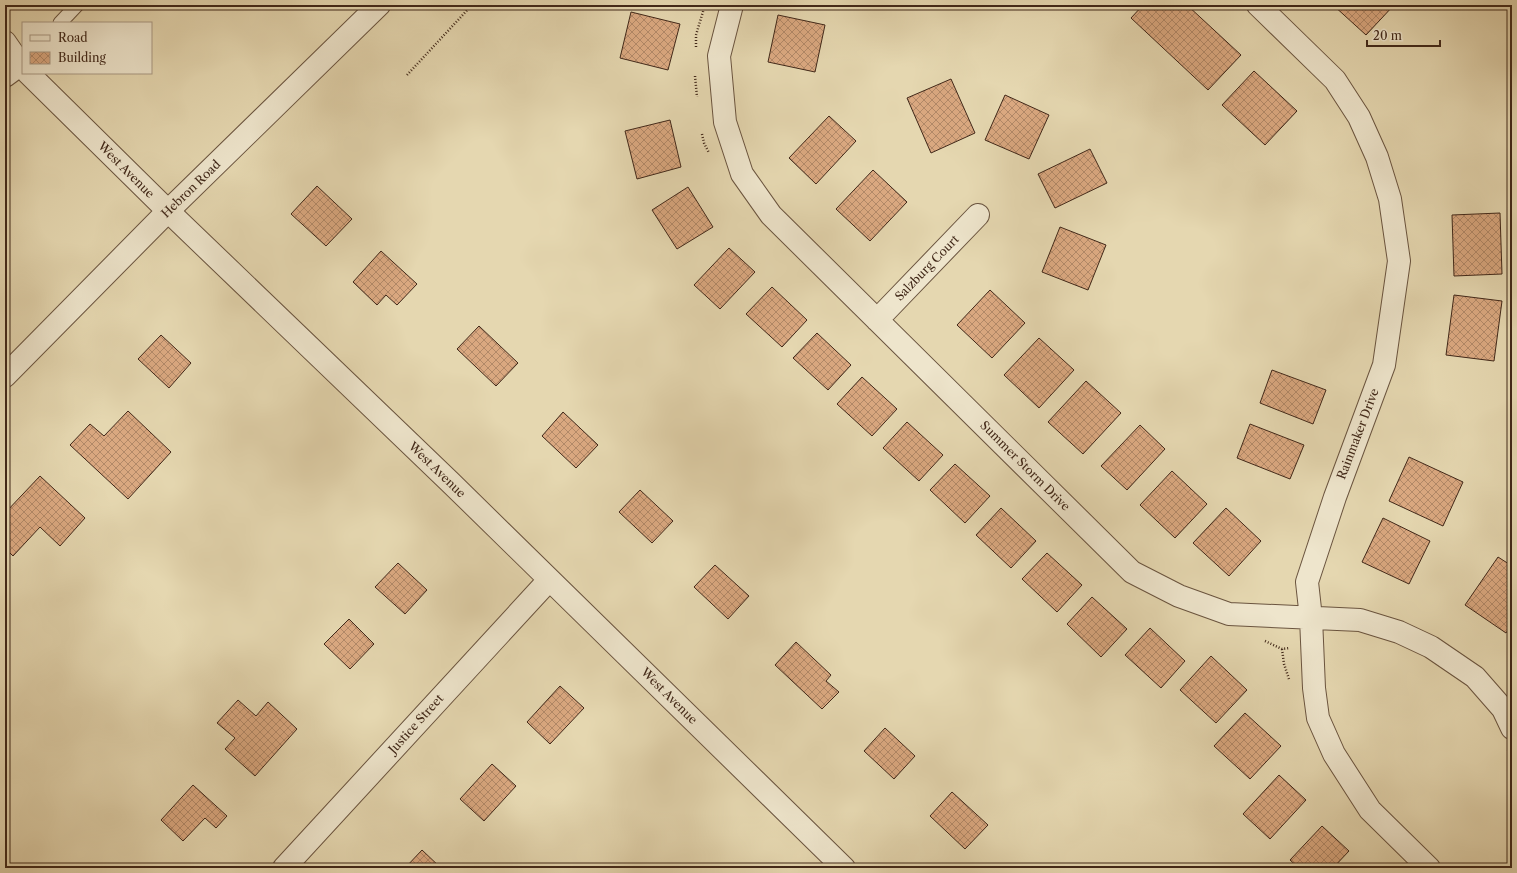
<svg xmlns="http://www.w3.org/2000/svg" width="1517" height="873" viewBox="0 0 1517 873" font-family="'Libre Caslon Text',serif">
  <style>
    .building { fill: url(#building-cross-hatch); stroke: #412819 }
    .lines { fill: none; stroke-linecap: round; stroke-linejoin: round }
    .service-casing { stroke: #6a543f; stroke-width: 15 }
    .minor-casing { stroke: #6a543f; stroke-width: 24 }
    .tertiary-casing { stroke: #6a543f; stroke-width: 24 }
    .path { stroke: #412819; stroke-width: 2.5; stroke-dasharray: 1 2; stroke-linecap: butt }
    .service { stroke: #eee5cc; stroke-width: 13 }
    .minor { stroke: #eee5cc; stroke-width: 22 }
    .tertiary { stroke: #eee5cc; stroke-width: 22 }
    .labels { text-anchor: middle; stroke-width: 3; stroke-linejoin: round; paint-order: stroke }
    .street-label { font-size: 12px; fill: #412819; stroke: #eee5cc }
  </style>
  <defs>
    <pattern id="building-cross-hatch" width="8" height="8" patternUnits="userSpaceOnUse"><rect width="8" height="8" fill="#daa880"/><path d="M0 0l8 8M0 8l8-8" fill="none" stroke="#b28968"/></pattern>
  </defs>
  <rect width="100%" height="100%" fill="#e5d7b0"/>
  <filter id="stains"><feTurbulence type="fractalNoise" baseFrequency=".005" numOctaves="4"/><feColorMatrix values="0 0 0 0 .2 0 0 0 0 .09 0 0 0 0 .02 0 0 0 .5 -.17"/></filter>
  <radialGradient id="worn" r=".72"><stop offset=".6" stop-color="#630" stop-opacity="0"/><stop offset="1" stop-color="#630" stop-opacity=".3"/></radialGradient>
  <path class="building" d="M1143 5H1187L1241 55 1208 90 1131 18Z
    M1333 5H1394L1366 35Z
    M631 12 680 24 668 70 620 58Z
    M778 15 825 25 815 72 768 62Z
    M1254 71 1297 111 1265 145 1222 105Z
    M951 79 975 133 931 153 907 98Z
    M1005 95 1049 115 1029 159 985 140Z
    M829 116 856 141 816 184 789 158Z
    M670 120 681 167 637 179 625 131Z
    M1090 149 1107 183 1055 208 1038 174Z
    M873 170 907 202 870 241 836 209Z
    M317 186 352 219 326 246 291 214Z
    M688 187 713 227 677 249 652 210Z
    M1500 213 1502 274 1454 276 1452 215Z
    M1060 227 1106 245 1088 290 1042 272Z
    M729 248 755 272 720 309 694 285Z
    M381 251 417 284 397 305 386 295 377 305 353 282Z
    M772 287 807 320 782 347 746 314Z
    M990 290 1025 323 992 358 957 325Z
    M1454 295 1502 301 1494 361 1446 355Z
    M479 326 518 363 496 386 457 349Z
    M817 333 851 365 828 390 793 358Z
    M161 335 191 363 169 388 138 359Z
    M1039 338 1074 370 1039 408 1004 375Z
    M1272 370 1326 390 1313 424 1260 403Z
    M862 377 897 409 872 436 837 404Z
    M1086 381 1121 413 1083 454 1048 422Z
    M128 411 171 452 128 499 70 445 90 424 104 436Z
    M563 412 598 445 576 468 542 436Z
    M907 422 943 455 919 481 883 448Z
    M1250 424 1304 445 1290 479 1237 458Z
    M1140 425 1165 449 1127 490 1101 466Z
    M1409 457 1463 482 1443 526 1389 501Z
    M955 464 990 496 965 523 930 490Z
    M1172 471 1207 504 1175 538 1140 505Z
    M40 476 85 518 60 546 40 527 13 556 5 548V513Z
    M640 490 673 521 652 543 619 512Z
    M1001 508 1036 541 1011 568 976 535Z
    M1226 508 1261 541 1229 576 1193 543Z
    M1383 518 1430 541 1409 584 1362 562Z
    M1047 553 1082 585 1057 612 1022 579Z
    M1498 557 1512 566V624L1506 633 1465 605Z
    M398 563 427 590 405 614 375 587Z
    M715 565 749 596 728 619 694 587Z
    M1092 597 1127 629 1101 657 1067 624Z
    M349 619 374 644 350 669 324 644Z
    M1150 628 1185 661 1161 688 1125 655Z
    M796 642 831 675 826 681 839 692 822 709 775 665Z
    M1211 656 1247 690 1216 723 1180 690Z
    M560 686 584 708 550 744 527 722Z
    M238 700 256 716 268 702 297 729 255 776 225 749 235 738 217 723Z
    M1245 713 1281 746 1250 779 1214 746Z
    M885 728 915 756 894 779 864 751Z
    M492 764 516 786 484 821 460 799Z
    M1279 775 1306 800 1270 839 1243 814Z
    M193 785 227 816 216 828 205 818 183 841 161 820Z
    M952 792 988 825 965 849 930 816Z
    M1322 826 1349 851 1333 868H1299L1290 860Z
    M422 850 441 868H405Z"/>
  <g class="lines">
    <g class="service-casing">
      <path id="service" d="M60 23 77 5"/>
    </g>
    <g class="minor-casing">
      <path id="minor" d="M732 5 719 56 725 122 742 174 771 215 1132 572 1179 596 1229 614 1360 620 1399 632 1431 647 1475 677 1503 709 1512 728
        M1258 5 1335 80 1359 117 1377 157 1390 199 1399 261 1384 365 1335 497 1307 582 1311 618 1314 688 1318 718 1334 754 1370 810 1429 868
        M5 42 23 68
        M28 73 168 211 450 482 844 868
        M5 76 20 65
        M877 320 978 215
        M284 868 549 580"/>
    </g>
    <g class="tertiary-casing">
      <path id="tertiary" d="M5 376 168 211 379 5"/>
    </g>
    <path class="path" d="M696 47V35L705 5
      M407 75 472 5
      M695 76 697 97
      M702 134 704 143 709 153
      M1265 641 1282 649 1290 648
      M1282 649 1284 664 1289 679
      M1508 750 1512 761"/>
    <use href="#service" class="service"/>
    <use href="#minor" class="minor"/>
    <use href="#tertiary" class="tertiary"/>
  </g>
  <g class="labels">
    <g class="street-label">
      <text transform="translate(126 170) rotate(45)" y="4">West Avenue</text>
      <text transform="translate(191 189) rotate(-44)" y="4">Hebron Road</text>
      <text transform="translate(927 268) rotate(-46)" y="4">Salzburg Court</text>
      <text transform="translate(1358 434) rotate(-69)" y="4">Rainmaker Drive</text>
      <text transform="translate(1025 466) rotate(45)" y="4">Summer Storm Drive</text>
      <text transform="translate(437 470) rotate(44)" y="4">West Avenue</text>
      <text transform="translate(669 696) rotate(45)" y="4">West Avenue</text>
      <text transform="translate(416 724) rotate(-48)" y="4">Justice Street</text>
    </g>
  </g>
  <rect width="1517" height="873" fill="none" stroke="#e5d7b0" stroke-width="20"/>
  <rect x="6" y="6" width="1505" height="861" fill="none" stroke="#412819" stroke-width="2"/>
  <rect x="10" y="10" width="1497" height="853" fill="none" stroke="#412819"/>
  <rect x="22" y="22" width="130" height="52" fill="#eee5cc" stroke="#a99984"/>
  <rect x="30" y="35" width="20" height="6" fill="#eee5cc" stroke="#a99984"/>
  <text x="58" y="42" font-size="12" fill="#412819">Road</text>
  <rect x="30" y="52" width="20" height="12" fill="url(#building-cross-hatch)" stroke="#a99984"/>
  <text x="58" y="62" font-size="12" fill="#412819">Building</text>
  <path d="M1367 40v6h73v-6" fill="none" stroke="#412819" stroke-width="2"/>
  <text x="1373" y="40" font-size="12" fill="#412819" stroke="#eee5cc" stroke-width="3" paint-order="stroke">20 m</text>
  <rect width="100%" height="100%" filter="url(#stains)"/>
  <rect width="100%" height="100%" fill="url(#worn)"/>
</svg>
